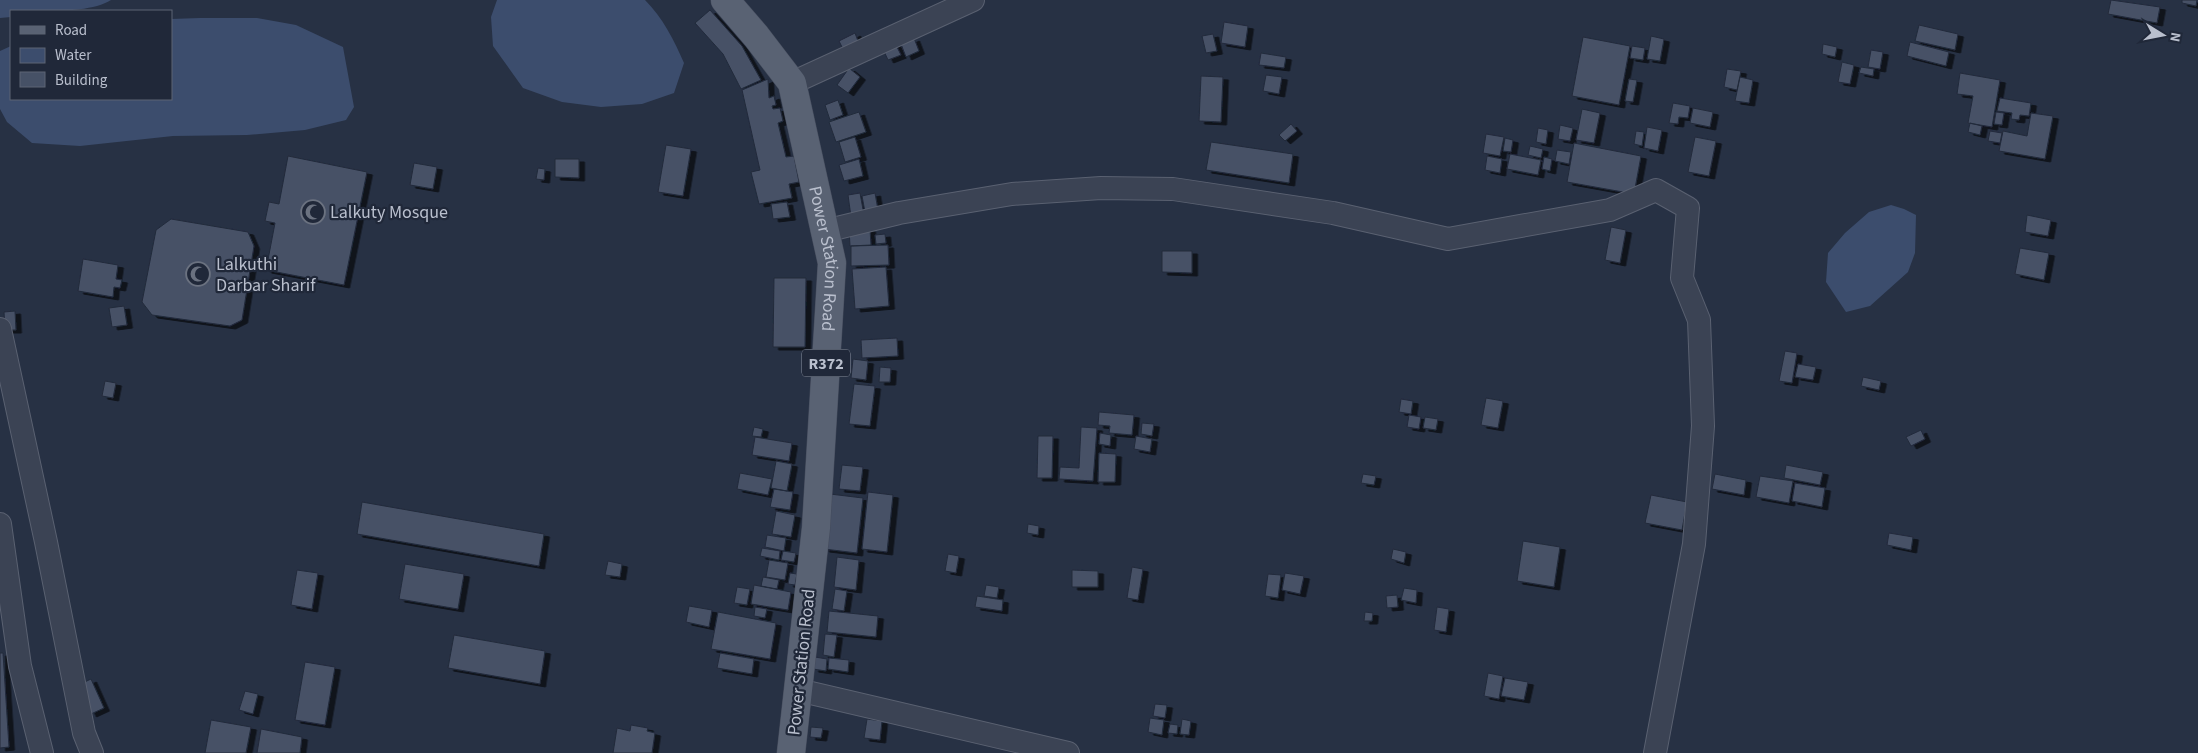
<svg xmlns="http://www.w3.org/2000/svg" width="2198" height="753" viewBox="0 0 2198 753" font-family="'Source Sans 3',sans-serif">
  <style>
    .water { fill: #3c4d6d }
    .building { fill: #465166; stroke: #222a3b; filter: url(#shadow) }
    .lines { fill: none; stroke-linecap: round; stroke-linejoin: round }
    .street-casing { stroke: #5a6171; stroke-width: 24 }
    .primary-casing { stroke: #454c5d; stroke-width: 29 }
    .street { stroke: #3b4354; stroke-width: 22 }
    .primary { stroke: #596273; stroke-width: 28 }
    .labels { text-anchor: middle; stroke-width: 4.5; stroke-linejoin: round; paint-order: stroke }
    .shield { fill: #202839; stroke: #8b92a1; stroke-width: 1 }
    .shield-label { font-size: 16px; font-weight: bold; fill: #b9bfcd }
    .poi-label { font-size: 18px; fill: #b9bfcd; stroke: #202839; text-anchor: start }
    .street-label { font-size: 18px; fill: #b9bfcd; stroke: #202839 }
  </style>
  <defs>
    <filter id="shadow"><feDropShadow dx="5.5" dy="3" stdDeviation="0" flood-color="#0009"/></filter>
  </defs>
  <rect width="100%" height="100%" fill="#273144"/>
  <path class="water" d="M0 0H111C89 14 38 11 11 11V17L0 18Z
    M497 0H645C663 18 674 40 684 63L674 93 642 104 601 107 562 102 523 88 493 46 491 17Z
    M200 18H257L296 25 343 47 354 107 346 120 305 130 247 135 173 136 80 146 32 143 7 122 0 109V51L11 46V99H171V19Z
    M1891 205 1904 209 1916 215 1915 253 1908 272 1870 306 1846 312 1826 282 1828 253 1845 233 1869 212Z"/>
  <path class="building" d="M2111 0 2160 7 2157 23 2108 14Z
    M2182 0H2197L2196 6 2182 3Z
    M710 10 742 46 761 80 741 89 723 54 695 23Z
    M1224 22 1248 26 1245 47 1221 43Z
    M1919 25 1958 34 1955 50 1915 41Z
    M855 33 858 41 845 53 839 41Z
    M1213 34 1217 51 1206 53 1202 36Z
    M1651 36 1664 39 1660 61 1647 59Z
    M1583 37 1630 46 1619 105 1572 96Z
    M914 38 919 51 906 57 901 44Z
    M1910 42 1949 52 1946 66 1907 56Z
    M895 43 901 55 888 60 883 49Z
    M1823 44 1837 47 1835 57 1822 54Z
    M1632 46 1645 48 1643 60 1630 58Z
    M1871 50 1883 52 1880 69 1868 67Z
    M1261 53 1286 57 1284 68 1259 65Z
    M1842 62 1854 65 1850 84 1838 82Z
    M1861 67 1874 69 1873 76 1859 73Z
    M849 68 860 77 848 93 837 85Z
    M1727 69 1741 71 1737 90 1724 87Z
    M1960 73 2000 80 1992 127 1968 123 1973 96 1957 94Z
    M1266 75 1282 77 1279 94 1263 91Z
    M1201 76 1223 77 1221 122 1199 121Z
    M1740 77 1753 80 1749 103 1735 101Z
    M768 79 769 98 774 96 776 105 772 106 773 109 780 108 783 121 778 123 786 157 794 156 799 182 789 184 792 198 759 204 751 172 760 170 742 90Z
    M1629 79 1637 80 1633 102 1625 101Z
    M2000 98 2031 103 2029 116 2020 115 2019 120 2011 119 2012 113 1997 111Z
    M838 100 843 115 830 120 825 105Z
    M1673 103 1690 106 1688 118 1679 117 1678 124 1669 123Z
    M1693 108 1713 112 1710 127 1690 123Z
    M1582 109 1600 113 1594 143 1576 140Z
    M859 112 866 132 836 142 829 122Z
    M1996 112 2004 113 2002 125 1994 124Z
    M2031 113 2053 116 2045 159 1999 151 2003 131 2027 136Z
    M1970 123 1982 126 1980 135 1968 132Z
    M1291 124 1297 131 1285 141 1279 135Z
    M1560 125 1573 128 1570 141 1558 139Z
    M1647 127 1662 130 1658 151 1644 148Z
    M1538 128 1548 130 1546 144 1536 142Z
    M1636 131 1644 132 1642 146 1634 144Z
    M1990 131 2002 133 2000 143 1988 141Z
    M1486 134 1504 137 1500 156 1483 153Z
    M855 137 861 157 845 162 839 142Z
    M1695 137 1716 141 1709 176 1688 172Z
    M1505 138 1513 140 1511 152 1503 151Z
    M1211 142 1293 154 1289 183 1206 170Z
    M1574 143 1641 156 1634 194 1567 182Z
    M666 145 691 149 683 196 658 192Z
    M1530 146 1543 149 1541 158 1528 155Z
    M1557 150 1571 152 1569 164 1555 161Z
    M1510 154 1541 160 1538 175 1507 169Z
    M288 156 367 172 344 285 266 270 275 223 265 221 269 202 279 204Z
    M1487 156 1502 159 1500 173 1485 170Z
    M1544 157 1552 159 1550 171 1542 169Z
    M555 159H579V178L555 177Z
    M859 159 863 176 844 181 839 165Z
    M414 163 437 167 433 189 410 185Z
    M538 168 545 169 544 180 536 179Z
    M860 193 864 215 851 217 848 195Z
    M875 193 878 210 865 212 862 196Z
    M787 202 790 217 773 219 771 204Z
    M2027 215 2051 220 2048 236 2025 232Z
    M171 219 248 232 254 246 242 320 230 326 152 315 142 302 156 230Z
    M1611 227 1626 230 1620 263 1605 260Z
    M849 229H870L871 245 850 246Z
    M885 234 886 243 876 244 875 235Z
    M888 245 889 265 851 266V246Z
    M2020 248 2049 253 2044 280 2015 274Z
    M1162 251H1192V273L1162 272Z
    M83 259 118 265 116 279 122 280 120 288 114 287 113 297 78 291Z
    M886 267 889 306 855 309 852 269Z
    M774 278H806L805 347H773Z
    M124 306 127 325 112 327 109 308Z
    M15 311 16 330H5L4 312Z
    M897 338 898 356 862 358 861 340Z
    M1785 351 1797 353 1792 383 1779 381Z
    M853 359 868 361 866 380 851 378Z
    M1798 364 1816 367 1813 380 1795 377Z
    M880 367 891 368 890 382H879Z
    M1863 377 1881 381 1879 390 1861 386Z
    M105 381 116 383 113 398 102 396Z
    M854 384 875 386 870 426 849 424Z
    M1486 398 1503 401 1498 428 1481 425Z
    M1401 399 1413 401 1411 414 1399 412Z
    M1099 412 1134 415 1132 435 1109 433 1110 426 1098 425Z
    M1409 415 1421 417 1419 429 1407 427Z
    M1425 417 1438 419 1436 430 1423 428Z
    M1142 423 1154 424 1152 436 1141 434Z
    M754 427 763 429 761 437 752 436Z
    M1081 427 1097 428 1093 481 1059 479 1060 467 1079 468Z
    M1921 430 1925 439 1911 446 1906 437Z
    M1100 433 1111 435 1110 446 1099 444Z
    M1038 436H1053L1052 478H1037Z
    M1136 436 1152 439 1150 452 1134 449Z
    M755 437 792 443 789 461 752 455Z
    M1099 453 1116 454 1115 482H1098Z
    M776 461 792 464 787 491 771 488Z
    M842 465 863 467 860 491 839 489Z
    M1786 465 1823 472 1820 485 1784 478Z
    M740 473 772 479 768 495 737 489Z
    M1363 474 1376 476 1374 485 1361 483Z
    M1715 474 1746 480 1744 495 1712 489Z
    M1760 476 1793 481 1789 503 1756 497Z
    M1795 483 1825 488 1822 507 1792 501Z
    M774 489 793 492 790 510 770 507Z
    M868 492 893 495 887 552 862 549Z
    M830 494 863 498 857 553 824 549Z
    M1651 495 1687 502 1682 530 1645 523Z
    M362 502 544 534 539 566 357 534Z
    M776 511 795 515 791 537 772 534Z
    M1028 524 1039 526 1038 535 1027 533Z
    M1889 533 1913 537 1911 550 1887 545Z
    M767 535 786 538 784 551 765 547Z
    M1523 541 1560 547 1554 587 1517 581Z
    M762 548 780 551 779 560 760 556Z
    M1393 549 1406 552 1404 563 1391 559Z
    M783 551 796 553 794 562 781 560Z
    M948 554 959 556 956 573 945 571Z
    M837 557 859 560 856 590 834 587Z
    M769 560 788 563 785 580 766 577Z
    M608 561 622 564 620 577 605 575Z
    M405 564 464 574 458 609 399 599Z
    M1132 567 1143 569 1138 600 1127 598Z
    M297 570 318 573 312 609 291 605Z
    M1072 570 1098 571V587H1072Z
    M790 573 797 574 795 585 788 584Z
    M1285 573 1304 576 1300 594 1282 590Z
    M1268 574 1281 575 1278 598 1265 596Z
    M763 577 779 580 777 589 761 586Z
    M754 585 791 592 788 610 751 604Z
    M986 585 999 587 997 598 984 596Z
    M737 587 750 589 747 605 734 603Z
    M1404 588 1417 590 1416 603 1401 600Z
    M835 589 847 591 844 611 832 609Z
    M1397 595 1398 607 1387 608 1386 596Z
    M977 596 1003 600 1002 611 975 607Z
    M689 606 712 610 709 627 686 622Z
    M755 607 767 609 765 618 754 616Z
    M1437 607 1449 609 1446 632 1434 630Z
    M829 611 878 616 876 637 827 632Z
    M718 612 776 623 770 659 711 649Z
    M1365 612 1373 613 1372 621H1364Z
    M825 634 837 635 834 657 823 655Z
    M454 635 545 651 540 684 448 668Z
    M0 653H3L9 747 0 748Z
    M720 653 754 659 752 674 717 668Z
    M815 657 827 659 826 671 813 669Z
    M829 658 849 660 848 672 828 669Z
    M305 662 335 667 325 725 295 720Z
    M1488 673 1503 676 1499 699 1484 696Z
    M1505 678 1528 682 1524 700 1501 696Z
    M91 679 104 708 91 714 78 685Z
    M245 691 258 694 253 714 239 710Z
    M1155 704 1167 705 1165 718 1153 716Z
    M1150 718 1164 720 1162 735 1148 732Z
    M867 719 882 721 880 740 864 738Z
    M1182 719 1191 721 1189 735 1180 734Z
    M211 720 251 727 246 753H205Z
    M1170 724 1178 725 1177 734 1168 733Z
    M631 725 648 728 647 731 655 733 652 753H613L617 728 630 731Z
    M811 727 823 728 821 738 810 737Z
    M261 729 302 737 300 753H257Z"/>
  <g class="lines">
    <g class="street-casing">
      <path id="street" d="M792 83 973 0
        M825 231 899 213 1012 194 1101 188 1173 189 1333 213 1448 239 1610 210 1656 190 1688 208 1682 278 1699 320 1703 426 1694 544 1655 753
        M0 329 46 542 84 733 92 753
        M0 524 20 666 42 753
        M798 690 1068 753"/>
    </g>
    <g class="primary-casing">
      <g id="primary">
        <path id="s1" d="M725 0 756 36 792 83 832 263 816 528 791 753"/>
      </g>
    </g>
    <use href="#street" class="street"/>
    <use href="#primary" class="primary"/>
  </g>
  <defs>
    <g id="mosque-ring" transform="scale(1.25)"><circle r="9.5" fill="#202839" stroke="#6b7280" stroke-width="1.5"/><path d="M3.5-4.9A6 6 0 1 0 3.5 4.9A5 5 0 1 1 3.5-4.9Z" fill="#6b7280"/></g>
  </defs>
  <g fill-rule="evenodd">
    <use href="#mosque-ring" x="313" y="212"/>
    <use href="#mosque-ring" x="198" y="274"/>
  </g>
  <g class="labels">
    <rect class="shield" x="802" y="349.5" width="48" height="27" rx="4"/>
    <g class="shield-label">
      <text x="826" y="369">R372</text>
    </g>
    <g class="poi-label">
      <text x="330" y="218">Lalkuty Mosque</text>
      <text x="216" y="270">Lalkuthi<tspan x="216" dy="21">Darbar Sharif</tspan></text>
    </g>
    <g class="street-label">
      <text dy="6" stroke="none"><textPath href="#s1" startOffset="286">Power Station Road</textPath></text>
      <text transform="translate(801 662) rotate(-84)" y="6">Power Station Road</text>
    </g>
  </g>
  <rect x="10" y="10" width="162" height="90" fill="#202839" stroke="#5d6474"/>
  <rect x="20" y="26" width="25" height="8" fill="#596273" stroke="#5d6474"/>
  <text x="55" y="35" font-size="15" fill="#b9bfcd">Road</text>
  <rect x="20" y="48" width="25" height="15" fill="#3c4d6d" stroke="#5d6474"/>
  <text x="55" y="60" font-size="15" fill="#b9bfcd">Water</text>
  <rect x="20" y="72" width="25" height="15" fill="#465166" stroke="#5d6474"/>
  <text x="55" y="85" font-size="15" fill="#b9bfcd">Building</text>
  <g transform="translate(2163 35) rotate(100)" stroke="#202839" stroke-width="4" paint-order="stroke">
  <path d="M0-4L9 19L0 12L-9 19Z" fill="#b9bfcd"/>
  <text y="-8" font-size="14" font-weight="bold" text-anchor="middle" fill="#b9bfcd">N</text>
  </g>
</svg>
